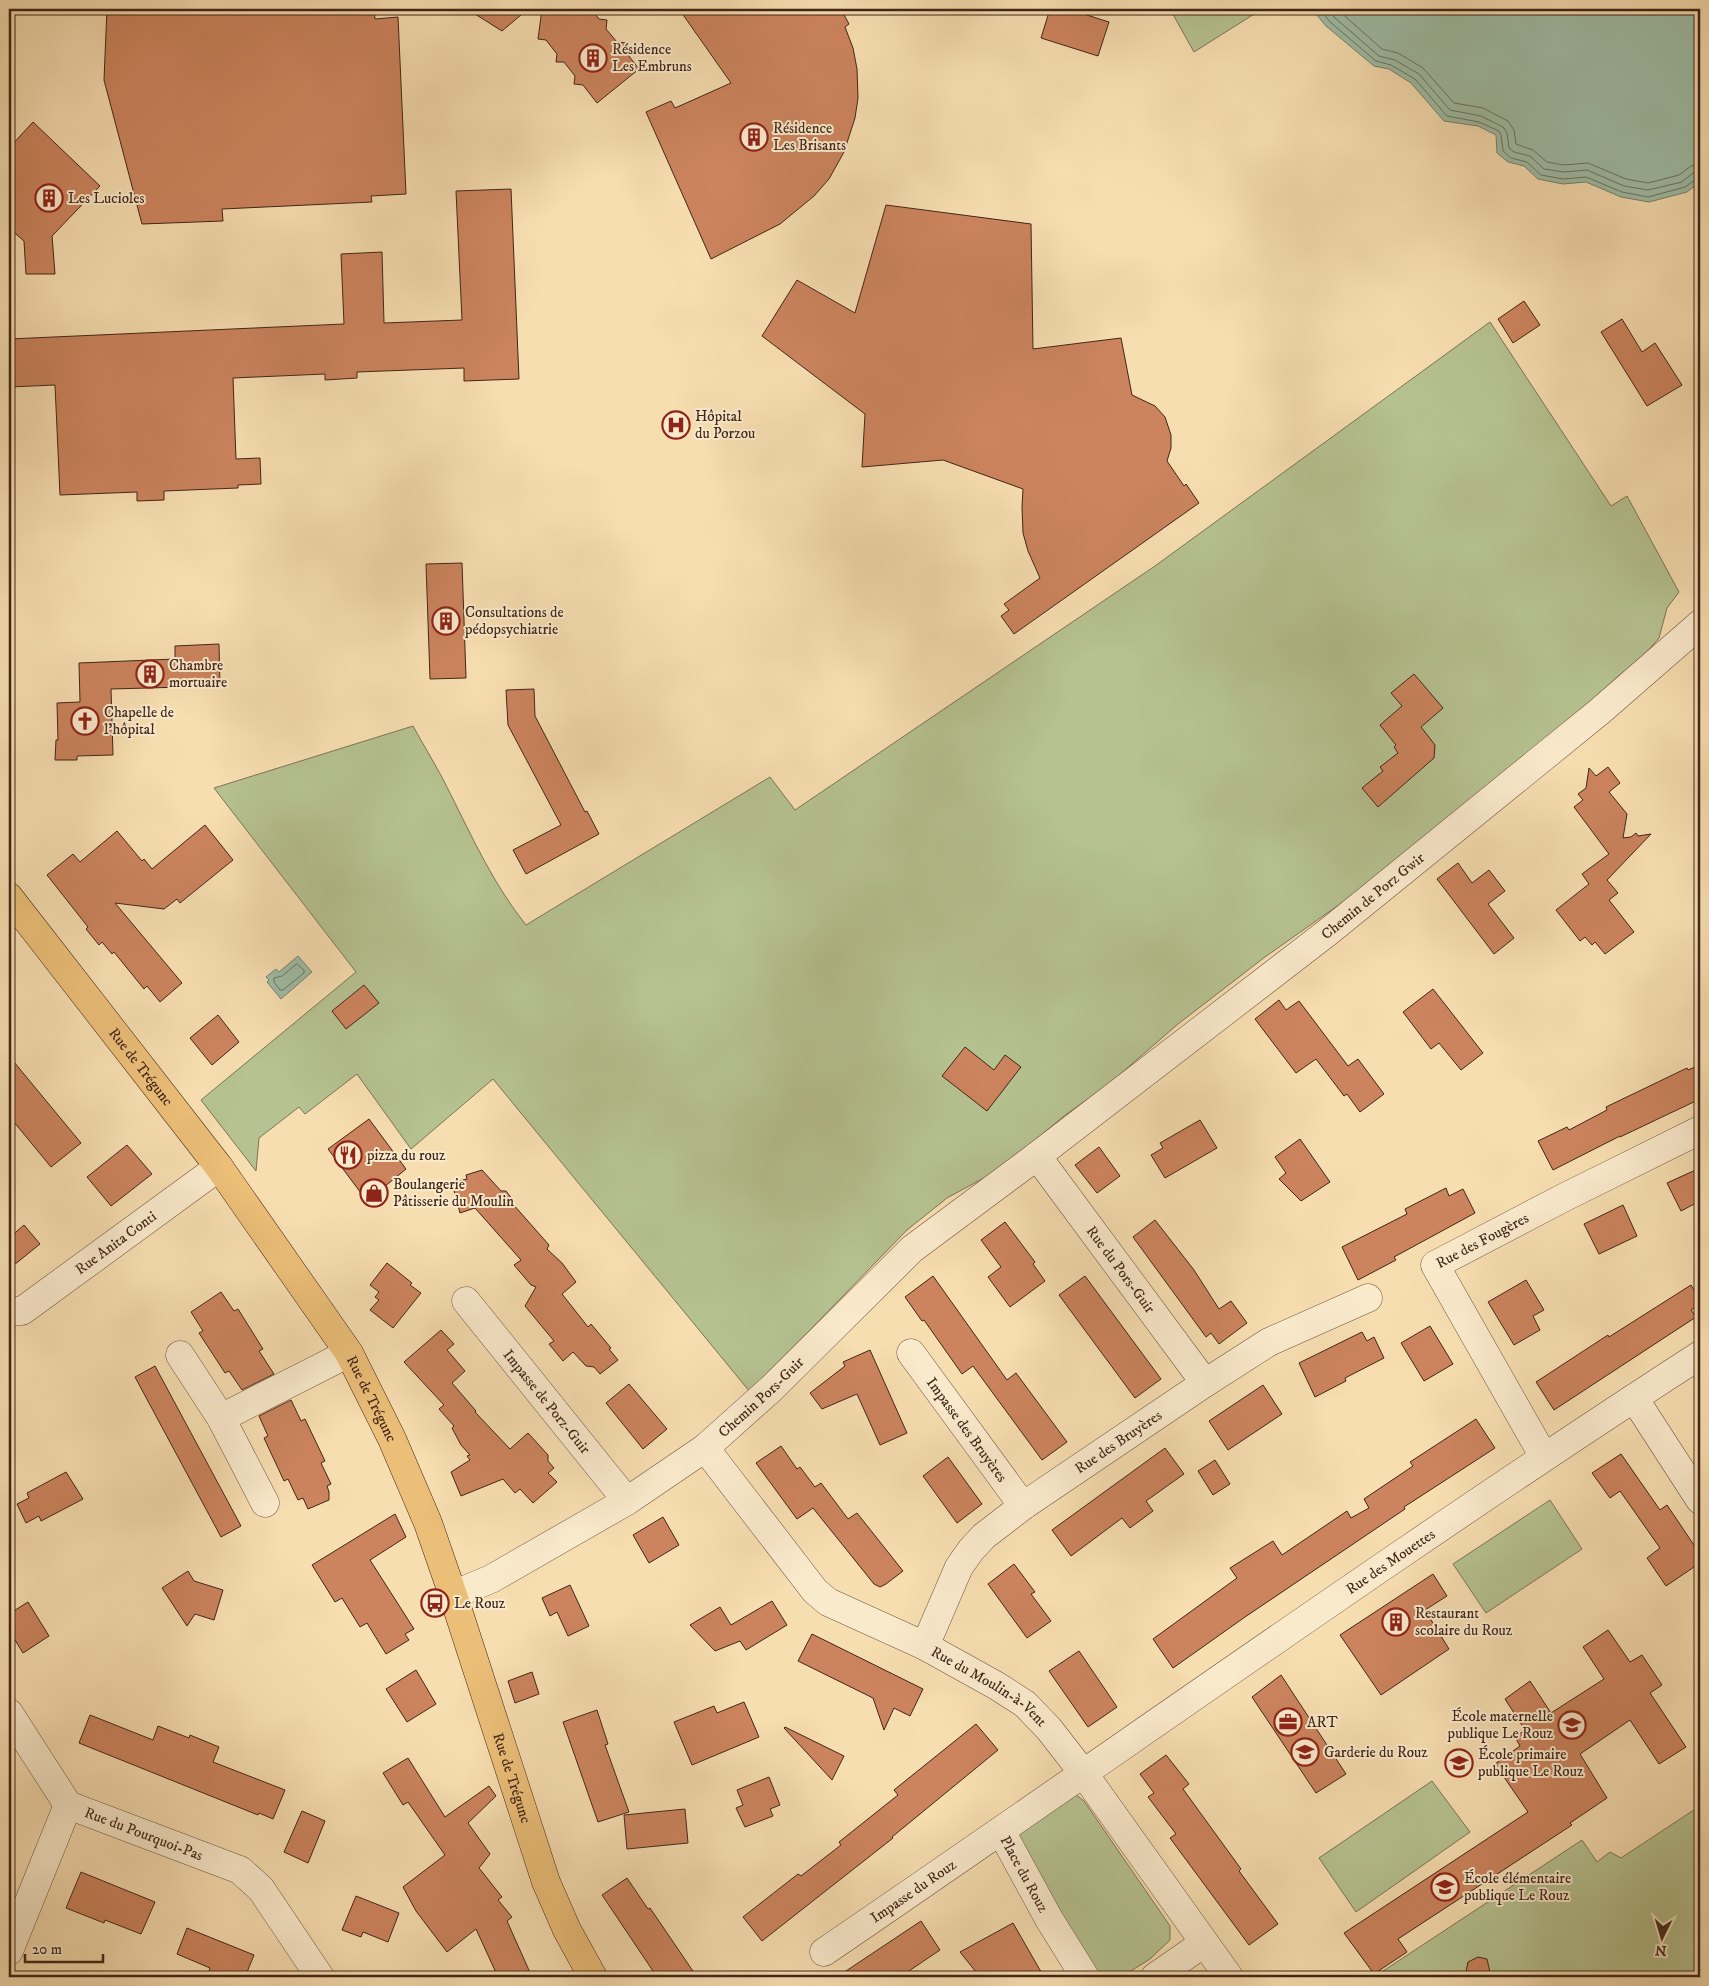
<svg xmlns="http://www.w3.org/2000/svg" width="1709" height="1986" viewBox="0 0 1709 1986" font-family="'IM FELL DW Pica',serif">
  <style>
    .green { fill: #b6c291; stroke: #7b7455 }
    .water { fill: #9ebda6; stroke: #78806e }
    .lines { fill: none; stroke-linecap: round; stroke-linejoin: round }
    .shore { stroke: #6f7160; stroke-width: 1 }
    .building { fill: #cc845e; stroke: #402519 }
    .minor-casing { stroke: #6e533f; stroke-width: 29 }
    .major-casing { stroke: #402519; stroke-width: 29 }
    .minor { stroke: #faeacc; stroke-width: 28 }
    .major { stroke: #ecbf78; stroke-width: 28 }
    .labels { text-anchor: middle; stroke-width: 4; stroke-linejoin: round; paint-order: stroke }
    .poi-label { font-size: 15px; fill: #402519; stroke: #faeacc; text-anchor: start }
    .street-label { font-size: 15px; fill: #402519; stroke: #faeacc }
  </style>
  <rect width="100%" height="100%" fill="#f7deb1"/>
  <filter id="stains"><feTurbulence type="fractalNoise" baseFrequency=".004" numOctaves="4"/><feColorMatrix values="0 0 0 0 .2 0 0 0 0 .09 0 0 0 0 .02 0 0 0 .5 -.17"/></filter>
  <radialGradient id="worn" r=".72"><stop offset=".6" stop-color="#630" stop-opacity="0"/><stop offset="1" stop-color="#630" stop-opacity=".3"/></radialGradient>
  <path class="green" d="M1170 9H1262L1194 52Z
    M1490 322 1611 506 1627 496 1679 592 1667 608 1659 638 1639 661 1617 677 1584 709 1350 897 1265 957 1178 1024 1110 1083 1064 1116 1010 1161 995 1172 947 1198 907 1230 750 1392 493 1079 411 1149 357 1074 305 1114 299 1107 259 1138 256 1171 201 1100 356 972 214 788 413 726C425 748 439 770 450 793 473 839 494 885 526 925L770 777 795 810 1155 566Z
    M1550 1500 1582 1549 1486 1613 1453 1564Z
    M1432 1781 1470 1832 1356 1912 1319 1858Z
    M1075 1794 1084 1801 1170 1926V1940L1150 1959 1121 1977H1101L1092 1969 1017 1840 1021 1827Z
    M1700 1806V1977H1374L1582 1840 1597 1862 1610 1852 1621 1858Z"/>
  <path class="water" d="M1312 9H1700V182L1687 192 1649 202 1621 197 1586 182 1563 184 1538 179 1524 166 1508 162 1497 153 1496 135 1478 126 1444 121 1411 83 1389 69 1374 66 1326 26Z
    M298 956 312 972 281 999 267 982 269 980 266 977 276 969 279 972Z"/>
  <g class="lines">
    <path class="shore" d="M1320 9 1330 22 1376 61 1391 65 1415 79 1447 116 1479 122 1499 131 1501 135 1503 151 1511 158 1527 162 1541 175 1563 179 1586 177 1622 192 1648 197 1685 187 1696 179 1700 178
      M1327 9 1335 18 1379 56 1395 60 1419 74 1450 110 1481 116 1503 127 1507 133 1509 148 1514 152 1530 156 1544 169 1564 172 1587 170 1624 186 1648 190 1682 182 1693 173 1700 172
      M1337 9 1382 49 1398 53 1423 68 1454 103 1483 108 1508 121 1514 130 1516 144 1533 150 1547 162 1564 165 1588 163 1626 179 1648 183 1679 175 1691 166 1700 164
      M297 964 304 970V973L283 990H280L274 982V978L282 976Z"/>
  </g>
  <path class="building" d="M107 9H292V13L374 9 375 19 398 17 406 194 371 196 372 202 222 209 223 221 142 224 104 80Z
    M467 9H528L502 31Z
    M542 9H591L599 19 607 20 606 29 617 42 626 43 625 51 639 69 597 103 583 85 574 84 575 76 564 62H556L557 54 546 40 538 39Z
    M679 9H841L849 24 845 27 853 48 857 69 858 98 855 118 844 152 829 179 814 196 780 224 711 259 646 112 671 101 675 108 731 83Z
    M1050 9H1068L1109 22 1098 56 1041 38Z
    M33 122 100 186 52 236 55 274H26L24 241 9 228V148Z
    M511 189 519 379 464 381V368L357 372V378L325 380V374L233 378 236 459 260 458 261 484 238 485V488L164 491V500L137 501V492L60 495 55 385 9 387V339L344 324 341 254 382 252 384 323 462 320 456 191Z
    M886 205 1031 224 1033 349 1121 338 1132 395 1155 406 1165 417 1171 435V448L1167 461 1184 486 1186 484 1199 503 1014 634 1001 616 1009 610 1004 604 1040 578 1028 551 1023 533 1022 507 1023 489 943 460 862 467 865 414 762 336 797 280 855 313Z
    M1524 301 1540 325 1513 343 1498 319Z
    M1622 319 1642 352 1655 343 1682 385 1647 406 1601 332Z
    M462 563 466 678 430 679 426 564Z
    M219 644 220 686 111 689 113 755 77 756V760H55L56 740H58L57 703 80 702 79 663 175 659V646Z
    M1414 674 1443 708 1421 727 1435 745 1434 758 1378 807 1362 788 1383 771 1380 767 1398 753 1394 747 1396 745 1380 725 1402 706 1391 693Z
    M534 689 535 716 585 812 587 811 599 834 526 874 513 850 561 825 508 725 506 690Z
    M1608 767 1620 783 1609 792 1627 814 1623 838 1631 837 1636 833 1638 836 1651 834 1607 880 1618 893 1609 900 1634 932 1605 954 1595 942 1592 945 1585 937 1580 941 1556 910 1589 884 1582 874 1609 854 1574 807 1583 800 1578 794 1586 788 1589 768 1596 776Z
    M205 825 233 860 180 903 177 899 164 909 115 903 182 983 160 1002 147 986 144 989 114 952 112 954 102 942 99 945 86 929 88 927 47 875 73 854 80 862 117 831 142 861 144 859 152 869Z
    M1458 863 1472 883 1489 870 1505 891 1488 904 1514 938 1494 954 1437 879Z
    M364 985 379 1003 346 1029 332 1011Z
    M1433 989 1483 1053 1461 1070 1439 1043 1431 1049 1403 1012Z
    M1279 1000 1286 1010 1299 1001 1348 1066 1358 1059 1384 1094 1360 1112 1347 1094 1344 1096 1316 1059 1296 1073 1255 1019Z
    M218 1015 239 1042 212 1065 190 1038Z
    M965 1047 994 1070 1005 1055 1021 1067 987 1111 942 1076Z
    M9 1056 81 1143 51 1167 9 1116Z
    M1700 1065V1099L1620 1137V1136L1553 1170 1538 1141 1567 1127 1569 1130 1607 1110 1606 1107 1687 1068 1688 1070Z
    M369 1119 406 1169 367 1201 328 1149Z
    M1200 1120 1217 1148 1165 1178 1151 1155 1163 1148 1160 1143Z
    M1300 1139 1330 1182 1301 1201 1279 1179 1286 1173 1275 1157Z
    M127 1145 152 1174 111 1206 87 1177Z
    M1099 1147 1120 1176 1097 1193 1075 1165Z
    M1700 1168V1201L1681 1211 1667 1183Z
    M482 1170 501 1191H506L512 1199V1203L549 1245 547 1249 562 1263 576 1282 562 1294 588 1327 591 1324 611 1348 609 1349 618 1360 600 1374 594 1367 586 1366 573 1352 563 1361 549 1344 554 1341 525 1306 536 1287 531 1285 514 1265 521 1260 475 1208 460 1213 452 1183 467 1179 466 1175Z
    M1446 1188 1449 1196 1463 1189 1475 1213 1394 1257 1396 1260 1358 1280 1342 1247 1407 1214 1405 1209Z
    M1623 1205 1637 1236 1599 1254 1584 1224Z
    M1155 1220 1194 1270 1219 1309 1231 1301 1247 1323 1219 1344 1211 1333 1206 1337 1133 1237Z
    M1005 1222 1035 1262 1033 1264 1045 1281 1010 1307 988 1277 1001 1267 981 1240Z
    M24 1225 40 1244 9 1269V1238Z
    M387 1263 412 1283 410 1285 421 1293 393 1328 370 1310 379 1300 375 1297 379 1292 370 1285Z
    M933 1276 1007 1380 1016 1373 1067 1442 1042 1460 973 1366 962 1374 924 1320 922 1321 905 1297Z
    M1085 1276 1161 1379 1135 1398 1059 1295Z
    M1526 1280 1544 1310 1533 1316 1540 1330 1514 1345 1488 1302Z
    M1691 1285 1700 1300V1304L1691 1310 1696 1317 1554 1410 1536 1382 1608 1335 1609 1337Z
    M221 1292 234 1311 238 1309 263 1349 259 1351 274 1374 242 1390 229 1371 225 1373 214 1356 199 1333 203 1331 191 1312Z
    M1430 1326 1453 1364 1424 1381 1401 1343Z
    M441 1330 454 1344 447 1350 465 1371 452 1383 476 1411 475 1412 510 1449 528 1433 548 1455V1461L554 1468 548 1473 557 1482 533 1503 520 1489 515 1493 503 1479 461 1496 451 1472 470 1460 467 1456 470 1455 461 1445 452 1428 454 1426 439 1409 444 1405 404 1362Z
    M1362 1332 1367 1341 1374 1337 1384 1358 1345 1378 1346 1381 1315 1397 1299 1363Z
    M870 1350 907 1433 880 1445 857 1394 822 1409 810 1393 845 1366 843 1362Z
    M155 1366 241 1526 221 1537 135 1377Z
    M629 1384 667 1429 643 1449 606 1403Z
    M1263 1385 1282 1414 1228 1450 1209 1421Z
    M291 1400 301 1421 305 1419 325 1461 321 1463 331 1484 327 1486 329 1492V1500L308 1509 303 1498 298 1500 288 1479 284 1481 264 1438 268 1436 259 1416Z
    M1476 1419 1495 1448 1404 1507 1405 1509 1245 1617 1173 1668 1153 1639 1237 1578 1230 1568 1273 1541 1282 1555 1347 1511 1351 1518 1369 1508 1364 1499 1413 1466 1410 1462Z
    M781 1446 797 1469 800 1467 815 1487 821 1483 848 1519 857 1513 903 1571 886 1584 880 1587 874 1584 813 1508 797 1519 756 1463Z
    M1165 1448 1184 1474 1146 1501 1153 1511 1130 1528 1122 1518 1071 1556 1052 1530Z
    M1621 1454 1660 1510 1667 1505 1700 1554V1563L1666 1586 1647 1558 1660 1548 1620 1491 1610 1498 1592 1473Z
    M948 1457 982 1504 957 1523 923 1476Z
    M1215 1460 1230 1484 1213 1495 1198 1471Z
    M66 1472 83 1499 41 1521 39 1516 26 1523 17 1504 29 1498 27 1493Z
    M395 1514 406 1537 370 1560 414 1629 405 1634 409 1640 386 1654 367 1623 360 1627 342 1598 335 1602 312 1565Z
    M663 1517 679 1545 649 1563 633 1535Z
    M1014 1564 1035 1592 1031 1594 1051 1621 1027 1638 988 1584Z
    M188 1571 194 1581 223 1590 214 1620 195 1614 187 1626 162 1588Z
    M1433 1574 1447 1596 1425 1610 1449 1649 1381 1695 1340 1635Z
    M570 1585 589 1626 568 1636 557 1612 550 1616 542 1598Z
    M772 1601 787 1625 746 1650 740 1641 715 1651 690 1625 720 1607 731 1625Z
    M28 1602 49 1636 23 1653 9 1630V1614Z
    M1608 1630 1630 1662 1642 1655 1662 1685 1650 1693 1686 1747 1659 1764 1630 1720 1580 1754 1607 1798 1570 1823 1572 1825 1398 1939 1407 1952 1374 1974 1344 1933 1528 1812 1495 1764 1520 1746 1515 1737 1525 1730 1505 1699 1530 1681 1551 1713 1604 1679 1583 1647Z
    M812 1634 923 1689 910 1716 894 1708 884 1730 873 1698 798 1661Z
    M1079 1651 1117 1707 1088 1727 1049 1671Z
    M416 1670 436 1704 407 1722 386 1689Z
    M532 1672 539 1694 515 1703 508 1681Z
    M1281 1675 1346 1774 1316 1793 1252 1697Z
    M744 1702 759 1737 692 1765 674 1722 714 1706 717 1713Z
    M597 1710 608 1744 605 1745 629 1812 598 1822 563 1722Z
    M90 1715 153 1740 158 1726 189 1738 190 1735 219 1747 213 1762 285 1790 273 1819 259 1813 258 1815 79 1743Z
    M976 1724 998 1750 892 1837 893 1838 762 1941 743 1917 798 1874 801 1876 841 1845 839 1842 898 1795 894 1790Z
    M785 1727 844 1756 832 1780 784 1728Z
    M1166 1755 1189 1784 1183 1789 1241 1869 1239 1871 1278 1924 1249 1945 1170 1838 1176 1834 1148 1797 1154 1793 1140 1774Z
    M408 1758 445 1817 489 1786 496 1796 468 1823 490 1854 479 1868 502 1897 498 1900 512 1917 507 1921 532 1977H498L476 1929 447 1952 416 1911 403 1887 445 1855 408 1802 403 1805 383 1773Z
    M769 1777 780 1805 770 1809 773 1816 745 1827 736 1808 743 1805 737 1790Z
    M685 1809 688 1843 627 1849 624 1815Z
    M302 1811 325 1821 308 1863 284 1852Z
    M81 1872 155 1902 141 1934 105 1920 104 1923 66 1908Z
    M627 1878 648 1909 650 1908 697 1977H657L602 1895Z
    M356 1896 399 1913 388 1942 363 1932 361 1937 342 1930Z
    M921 1921 940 1950 900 1977H837Z
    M1013 1923 1044 1977H980L960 1952Z
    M187 1928 254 1955 245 1977H207L210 1968 177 1954Z
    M1478 1957 1487 1959 1491 1977H1465L1468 1962Z"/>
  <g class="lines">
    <g class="minor-casing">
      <g id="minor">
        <path id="s1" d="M1037 1156 1205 1383"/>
        <path id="s2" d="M466 1301 627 1501"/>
        <path id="s3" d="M9 1311H22L219 1167"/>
        <path id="s4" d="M911 1353 1023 1506"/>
        <path d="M180 1355 221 1418"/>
        <path d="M1634 1398 1700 1500"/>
        <path id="s5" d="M705 1448 815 1591 828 1602 925 1646 997 1686 1025 1704 1049 1729 1084 1774 1229 1977"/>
        <path id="s6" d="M1544 1457 1435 1265 1563 1198 1700 1130"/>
        <path d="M265 1503 221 1418 349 1353"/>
        <path id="s7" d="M453 1595 491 1579 627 1501 705 1448 771 1389 912 1249 1037 1156 1328 932 1599 712 1700 624"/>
        <path id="s8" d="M925 1646 959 1567 971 1550 984 1536 1023 1506 1205 1383 1269 1342 1368 1298"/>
        <path d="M9 1713 68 1805"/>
        <path id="s9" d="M68 1805 240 1870 261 1889 320 1977"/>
        <path id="s10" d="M1001 1831 1049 1919 1085 1977"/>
        <path d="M9 1951 68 1805"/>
        <path id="s11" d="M824 1952C1116 1753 1403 1547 1700 1355"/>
        <path d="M1155 1977 1204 1943"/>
      </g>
    </g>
    <g class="major-casing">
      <g id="major">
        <path id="s12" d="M9 897 219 1167 349 1353 392 1439 428 1523 453 1595 546 1882 567 1930 593 1977"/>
      </g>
    </g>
    <use href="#minor" class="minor"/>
    <use href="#major" class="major"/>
  </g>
  <defs>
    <g id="building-ring" transform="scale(1.4375)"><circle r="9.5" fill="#faeacc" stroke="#8f2418" stroke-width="1.5"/><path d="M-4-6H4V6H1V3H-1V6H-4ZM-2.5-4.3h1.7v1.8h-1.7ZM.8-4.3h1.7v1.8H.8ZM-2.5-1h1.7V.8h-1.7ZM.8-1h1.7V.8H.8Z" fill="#8f2418"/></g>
    <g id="hospital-ring" transform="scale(1.4375)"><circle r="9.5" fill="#faeacc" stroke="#8f2418" stroke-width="1.5"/><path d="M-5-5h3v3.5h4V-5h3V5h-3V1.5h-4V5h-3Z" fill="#8f2418"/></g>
    <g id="church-ring" transform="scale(1.4375)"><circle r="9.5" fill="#faeacc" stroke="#8f2418" stroke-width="1.5"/><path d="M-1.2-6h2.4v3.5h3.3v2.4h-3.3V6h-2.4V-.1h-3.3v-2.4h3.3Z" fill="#8f2418"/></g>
    <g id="restaurant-ring" transform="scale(1.4375)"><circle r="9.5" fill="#faeacc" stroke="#8f2418" stroke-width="1.5"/><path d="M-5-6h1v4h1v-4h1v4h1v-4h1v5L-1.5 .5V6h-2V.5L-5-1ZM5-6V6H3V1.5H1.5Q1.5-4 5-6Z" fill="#8f2418"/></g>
    <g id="shop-ring" transform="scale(1.4375)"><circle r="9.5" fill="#faeacc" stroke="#8f2418" stroke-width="1.5"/><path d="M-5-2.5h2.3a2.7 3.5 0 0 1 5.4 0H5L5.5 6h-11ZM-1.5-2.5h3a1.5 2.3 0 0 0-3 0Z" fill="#8f2418"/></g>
    <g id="bus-ring" transform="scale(1.4375)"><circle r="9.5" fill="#faeacc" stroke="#8f2418" stroke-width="1.5"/><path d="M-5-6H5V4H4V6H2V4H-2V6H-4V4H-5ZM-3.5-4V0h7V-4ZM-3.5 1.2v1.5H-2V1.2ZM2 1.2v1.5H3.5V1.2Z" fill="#8f2418"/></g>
    <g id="office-ring" transform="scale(1.4375)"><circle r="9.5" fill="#faeacc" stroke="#8f2418" stroke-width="1.5"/><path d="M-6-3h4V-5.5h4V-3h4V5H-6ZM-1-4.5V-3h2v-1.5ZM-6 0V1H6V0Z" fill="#8f2418"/></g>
    <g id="school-ring" transform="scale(1.4375)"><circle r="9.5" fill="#faeacc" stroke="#8f2418" stroke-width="1.5"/><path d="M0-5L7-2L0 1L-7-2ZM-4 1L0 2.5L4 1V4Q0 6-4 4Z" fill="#8f2418"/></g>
  </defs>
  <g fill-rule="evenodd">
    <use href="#building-ring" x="593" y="58"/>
    <use href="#building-ring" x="754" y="137"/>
    <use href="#building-ring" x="49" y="198"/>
    <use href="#hospital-ring" x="676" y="425"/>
    <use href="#building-ring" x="446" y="621"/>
    <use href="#building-ring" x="150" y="674"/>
    <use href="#church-ring" x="85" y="721"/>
    <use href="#restaurant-ring" x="348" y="1155"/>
    <use href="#shop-ring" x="374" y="1193"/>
    <use href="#bus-ring" x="435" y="1603"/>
    <use href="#building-ring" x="1396" y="1622"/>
    <use href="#office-ring" x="1288" y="1722"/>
    <use href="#school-ring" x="1572" y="1725"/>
    <use href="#school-ring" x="1305" y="1752"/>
    <use href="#school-ring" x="1459" y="1763"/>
    <use href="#school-ring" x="1445" y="1887"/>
  </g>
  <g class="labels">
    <g class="poi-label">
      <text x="612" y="54">Résidence<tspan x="612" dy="17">Les Embruns</tspan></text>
      <text x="773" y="133">Résidence<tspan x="773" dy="17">Les Brisants</tspan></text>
      <text x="68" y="203">Les Lucioles</text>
      <text x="695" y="421">Hôpital<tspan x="695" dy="17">du Porzou</tspan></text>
      <text x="465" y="617">Consultations de<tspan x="465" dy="17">pédopsychiatrie</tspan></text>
      <text x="169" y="670">Chambre<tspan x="169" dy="17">mortuaire</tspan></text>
      <text x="104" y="717">Chapelle de<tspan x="104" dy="17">l'hôpital</tspan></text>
      <text x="367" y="1160">pizza du rouz</text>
      <text x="393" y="1189">Boulangerie<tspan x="393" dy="17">Pâtisserie du Moulin</tspan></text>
      <text x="454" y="1608">Le Rouz</text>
      <text x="1415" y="1618">Restaurant<tspan x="1415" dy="17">scolaire du Rouz</tspan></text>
      <text x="1553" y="1721" text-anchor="end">École maternelle<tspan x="1553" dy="17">publique Le Rouz</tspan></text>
      <text x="1307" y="1727">ART</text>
      <text x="1324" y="1757">Garderie du Rouz</text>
      <text x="1478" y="1759">École primaire<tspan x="1478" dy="17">publique Le Rouz</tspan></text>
      <text x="1464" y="1883">École élémentaire<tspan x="1464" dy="17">publique Le Rouz</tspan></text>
    </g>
    <g class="street-label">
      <text dy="5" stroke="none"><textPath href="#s7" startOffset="1160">Chemin de Porz Gwir</textPath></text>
      <text dy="5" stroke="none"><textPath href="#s12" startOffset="215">Rue de Trégunc</textPath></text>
      <text dy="5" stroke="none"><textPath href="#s6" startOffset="274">Rue des Fougères</textPath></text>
      <text dy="5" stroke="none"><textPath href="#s3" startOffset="129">Rue Anita Conti</textPath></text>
      <text dy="5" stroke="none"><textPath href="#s1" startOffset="141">Rue du Pors-Guir</textPath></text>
      <text dy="5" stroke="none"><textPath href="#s7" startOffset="368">Chemin Pors-Guir</textPath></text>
      <text dy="5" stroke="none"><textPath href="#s12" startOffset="620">Rue de Trégunc</textPath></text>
      <text dy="5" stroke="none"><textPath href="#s2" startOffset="129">Impasse de Porz-Guir</textPath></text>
      <text dy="5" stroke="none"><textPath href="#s4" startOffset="95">Impasse des Bruyères</textPath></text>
      <text dy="5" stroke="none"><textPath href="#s8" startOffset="290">Rue des Bruyères</textPath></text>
      <text dy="5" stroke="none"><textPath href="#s11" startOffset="688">Rue des Mouettes</textPath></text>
      <text dy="5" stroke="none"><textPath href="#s5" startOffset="380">Rue du Moulin-à-Vent</textPath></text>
      <text dy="5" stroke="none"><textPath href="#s12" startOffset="1025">Rue de Trégunc</textPath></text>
      <text dy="5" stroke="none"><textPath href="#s9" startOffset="81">Rue du Pourquoi-Pas</textPath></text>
      <text dy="5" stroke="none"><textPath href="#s10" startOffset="49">Place du Rouz</textPath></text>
      <text dy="5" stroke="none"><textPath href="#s11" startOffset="108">Impasse du Rouz</textPath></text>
    </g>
  </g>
  <rect width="1709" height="1986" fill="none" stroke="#f7deb1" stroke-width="30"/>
  <rect x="10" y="10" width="1689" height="1966" fill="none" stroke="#402519" stroke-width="2.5"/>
  <rect x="15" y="15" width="1679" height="1956" fill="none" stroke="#402519"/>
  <g transform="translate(1662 1938) rotate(185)" stroke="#faeacc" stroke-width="4" paint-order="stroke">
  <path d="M0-4L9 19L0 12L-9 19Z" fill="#402519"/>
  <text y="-8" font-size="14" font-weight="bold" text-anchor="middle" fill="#402519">N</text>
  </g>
  <path d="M25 1954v8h78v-8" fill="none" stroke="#402519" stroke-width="2.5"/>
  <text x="32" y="1954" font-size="15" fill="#402519" stroke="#faeacc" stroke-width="4" paint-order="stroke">20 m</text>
  <rect width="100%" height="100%" filter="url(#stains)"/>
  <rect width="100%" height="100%" fill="url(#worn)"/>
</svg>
